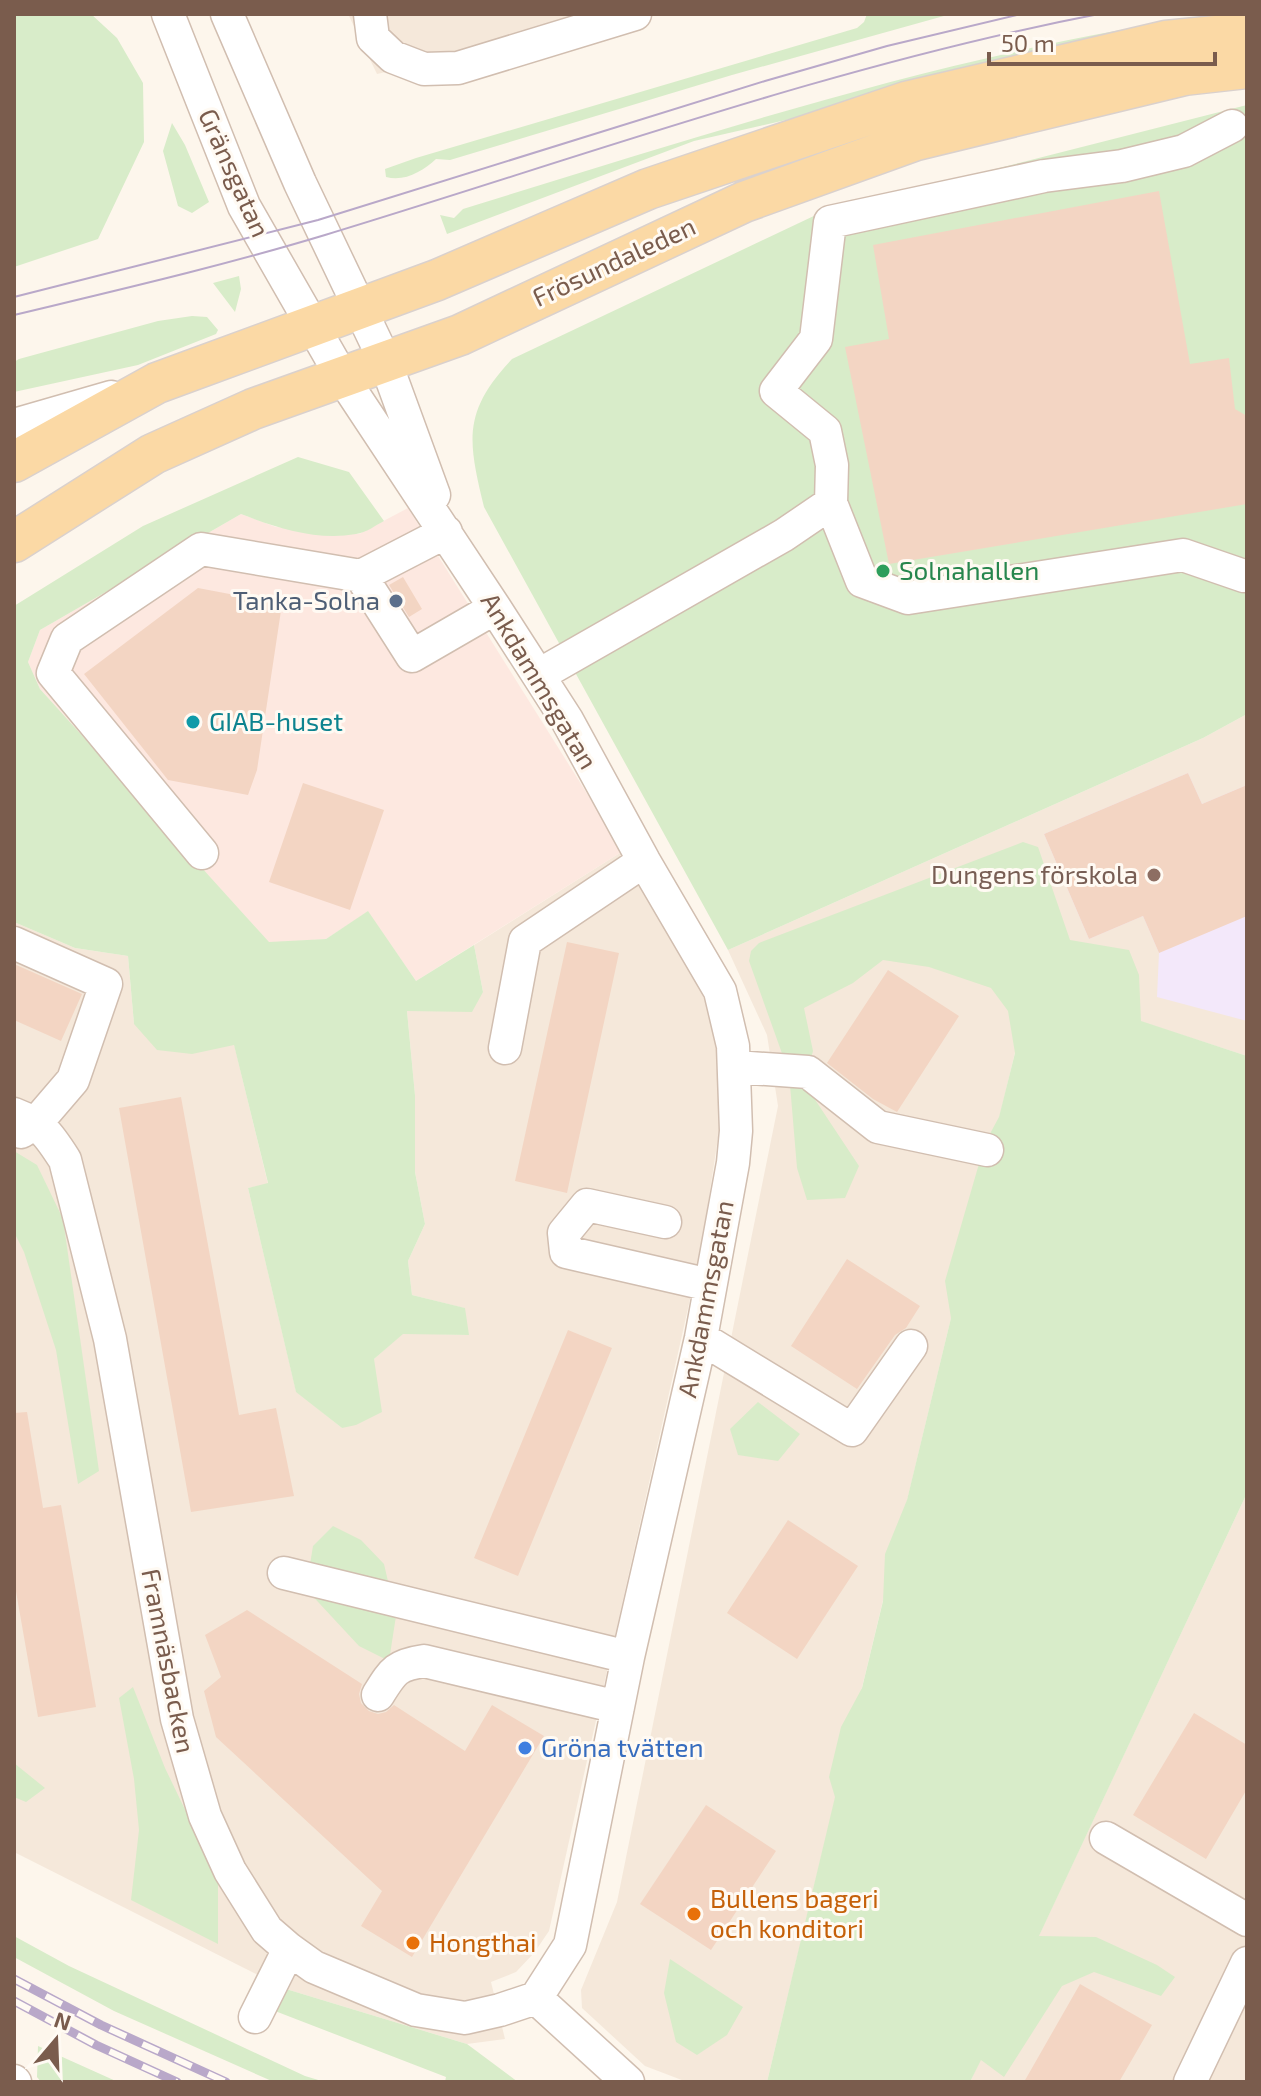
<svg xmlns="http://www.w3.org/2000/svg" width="1261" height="2096" viewBox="0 0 1261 2096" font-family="'Exo 2',sans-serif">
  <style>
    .residential { fill: #f5e8da }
    .commercial { fill: #fde8e0 }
    .education { fill: #f3e8fa }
    .green { fill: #d8ecc9 }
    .building { fill: #f3d5c3 }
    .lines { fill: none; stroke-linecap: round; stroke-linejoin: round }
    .minor-casing { stroke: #d1beb0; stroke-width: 35 }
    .major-casing { stroke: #dad1cd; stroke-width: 43 }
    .minor { stroke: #fff; stroke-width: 32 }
    .major { stroke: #fbd9a5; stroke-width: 40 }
    .tram { stroke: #b9a8c9; stroke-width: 2 }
    .rail-casing { stroke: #b9a8c9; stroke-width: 9 }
    .rail { stroke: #fffaf3; stroke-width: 6; stroke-dasharray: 18; stroke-linecap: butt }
    .leisure-dot { fill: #2e9e5b; stroke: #fffaf3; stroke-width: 3 }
    .service-dot { fill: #5c6f8a; stroke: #fffaf3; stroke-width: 3 }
    .culture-dot { fill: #0f9aa8; stroke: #fffaf3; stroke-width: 3 }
    .education-dot { fill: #8d6e63; stroke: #fffaf3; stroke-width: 3 }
    .shop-dot { fill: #3f7fe0; stroke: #fffaf3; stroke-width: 3 }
    .food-dot { fill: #e8710a; stroke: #fffaf3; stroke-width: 3 }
    .labels { text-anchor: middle; stroke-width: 6; stroke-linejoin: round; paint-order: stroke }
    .street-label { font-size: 26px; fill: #7a5c4d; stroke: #fffaf3 }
    .leisure-label { font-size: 26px; fill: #27864d; stroke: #fffaf3; text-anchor: start }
    .service-label { font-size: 26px; fill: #4e5e75; stroke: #fffaf3; text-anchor: end }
    .culture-label { font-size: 26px; fill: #0d838f; stroke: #fffaf3; text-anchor: start }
    .education-label { font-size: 26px; fill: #785e54; stroke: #fffaf3; text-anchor: end }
    .shop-label { font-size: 26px; fill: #366cbe; stroke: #fffaf3; text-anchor: start }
    .food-label { font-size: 26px; fill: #c56008; stroke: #fffaf3; text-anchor: start }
  </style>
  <rect width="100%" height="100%" fill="#fdf6ec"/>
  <path class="residential" d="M348 14H636L377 74Z
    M1247 714V1056L1031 986 767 2082H687L645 2066 582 2008 581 1990 617 1902 778 1106 767 1035 728 950 1203 738Z
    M623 851 691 968 705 1001 727 1078 701 1250 549 1931 534 1953 516 1972 491 1982 505 2039 467 2044 286 1989 14 1852V922L75 948 128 956 134 1024 234 1044 268 1184 248 1188 296 1391 342 1428 374 1359 403 1333 468 1335 464 1308 412 1295 408 1261 425 1224 415 1172V1095L407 1011 483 992 474 945Z
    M1247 1493V2082H970Z"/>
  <path class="commercial" d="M408 508 623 851 416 981 368 912 326 939 269 943 40 689 28 662 40 630 241 514 276 527 359 534Z"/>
  <path class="education" d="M1188 773 1202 804 1247 785V1021L1157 997 1159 953 1143 916 1089 939 1044 834Z"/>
  <path class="green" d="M14 14H91L117 38 143 83 144 142 98 239 14 267Z
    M867 14H951L732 75 450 160 436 159C423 171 405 182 386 177L385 169 416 158 857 28 864 22Z
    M1218 14H1247L694 141 447 234 440 215 454 218 463 209C713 132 958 51 1218 14Z
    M1247 105V714L1203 738 728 950 484 507C468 441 462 412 512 359L818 214Z
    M172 123 185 145 209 202 192 213 178 206 163 151Z
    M239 276 241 289 235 312 213 283Z
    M192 316 207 317 218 330 216 334 138 365 14 392V362L19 359 158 321Z
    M298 457 349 472 384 521C376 525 366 533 356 534 317 541 277 528 241 514L40 630 28 662 40 689 269 942 326 939 368 911 416 981 474 945 483 992 472 1012 407 1011 415 1095V1172L425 1224 408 1261 412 1295 465 1308 469 1335 403 1334 374 1359 382 1412 356 1425 342 1428 296 1392 248 1188 268 1183 234 1045 192 1054 157 1050 134 1024 128 956 75 948 14 922V606L143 526Z
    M1023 842 1038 847 1070 940 1129 950 1139 975 1141 1021 1247 1056V1493L1039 1936 1096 1937 1157 1965 1175 1977 1161 1996 1094 1972 1062 1986 1004 2077 981 2060 970 2082H767L835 1797 829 1777 841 1727 862 1688 883 1601 885 1554 907 1500 951 1318 945 1281 985 1143 999 1117 1015 1053 1008 1011 991 988 929 967 883 960 853 983 804 1008 813 1051 804 1083 859 1166 845 1198 807 1200 797 1168 789 1073 749 961 751 951 759 943Z
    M14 1151 37 1165 63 1219 99 1471 78 1484 56 1350 24 1252 14 1232Z
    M758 1402 800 1434 778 1461 738 1455 730 1429Z
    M333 1526 361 1540 384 1564 396 1616 389 1661 359 1646 306 1589 313 1546Z
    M133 1687 165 1768 218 1878V1944L131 1900 139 1830 134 1779 119 1698Z
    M14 1763 45 1788 26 1802 14 1797Z
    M14 1936 69 1966 305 2076 325 2082H274L114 2011 14 1957Z
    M670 1959 743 2007 727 2035 697 2055 676 2042 664 1993Z
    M286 1989 467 2044 518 2082H445L446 2077 275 2011Z
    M38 2046 118 2082H41L37 2077Z"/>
  <path class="building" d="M1159 191 1190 364 1229 358 1235 409 1247 416V504L889 564 845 347 889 339 873 245Z
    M403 577 422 609 409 617 389 585Z
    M198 588 282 604 257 770 248 795 168 780 84 674Z
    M1188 773 1202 804 1247 785V916L1159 953 1143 916 1089 939 1044 834Z
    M303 783 384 810 350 910 269 882Z
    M567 942 619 953 567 1193 515 1181Z
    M14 964 82 994 61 1041 14 1020Z
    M888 970 959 1016 897 1112 873 1099 827 1063Z
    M181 1097 239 1415 276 1408 294 1496 191 1512 119 1108Z
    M847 1259 920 1306 906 1328 895 1335 857 1389 791 1346Z
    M568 1330 612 1348 518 1576 474 1558Z
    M27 1412 43 1508 61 1505 96 1707 38 1717 14 1580V1413Z
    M788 1520 858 1566 797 1659 727 1613Z
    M247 1610 362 1684 359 1694 361 1703 369 1711 378 1714 386 1712 394 1705 465 1751 492 1705 544 1736 412 1957 361 1926 382 1891 216 1737 204 1691 221 1677 205 1635Z
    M1194 1713 1247 1745V1789L1206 1859 1133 1815Z
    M706 1805 776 1851 711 1950 640 1904Z
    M1080 1984 1152 2025 1119 2082H1024Z"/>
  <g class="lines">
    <g class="minor-casing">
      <path id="minor" d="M168 14 244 206 342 377 495 608 567 720 644 861 720 991 733 1046 736 1131 733 1163 701 1338 628 1657 570 1945 536 1998
        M227 14 300 183 385 361 434 495
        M370 14 373 38 393 57 424 69 458 68 635 14
        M14 425 111 397
        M831 503 862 581 908 598 1183 555 1244 576
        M361 576 412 656 495 608
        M539 675 784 535 831 503 832 465 825 431 776 391 816 339 830 222 1044 176 1122 166 1184 151 1232 126
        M202 853 53 673 67 639 201 549 361 576 446 532
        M14 943 106 984 73 1080 37 1122 21 1132
        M505 1048 525 941 644 861
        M736 1067 808 1072 878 1127 987 1150
        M14 1114C43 1125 49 1135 65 1160L110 1339 177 1719 205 1816 230 1871 267 1930 289 1949 314 1967 416 2010 465 2018 500 2010 536 1998
        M665 1222 587 1205 564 1233 566 1252 710 1285
        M701 1338 852 1430 911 1346
        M284 1573 628 1657
        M378 1695C393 1671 396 1665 424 1661L618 1707
        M1106 1838 1247 1920
        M536 1998 628 2082
        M255 2017 289 1949
        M14 2081 15 2082
        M1190 2082 1247 1963"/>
    </g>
    <g class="major-casing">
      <path id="major" d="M14 462 157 383 437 280 648 189 906 102 1166 41 1247 33
        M14 542 153 454 253 409 460 335 744 202 916 140 1184 75 1247 68"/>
    </g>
    <use href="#minor" class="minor"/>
    <use href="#major" class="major"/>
    <path class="tram" d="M14 297 318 220 765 81 887 46 1021 14
      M14 315C118 290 222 266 325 235 582 157 835 65 1099 14"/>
    <g class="rail-casing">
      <path id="rail" d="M14 1979 101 2025 226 2082
        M14 2001 96 2045 177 2082"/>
    </g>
    <use href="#rail" class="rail"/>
  </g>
  <circle class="leisure-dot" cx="883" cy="571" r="8"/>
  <circle class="service-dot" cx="396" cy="601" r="8"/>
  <circle class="culture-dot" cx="193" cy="722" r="8"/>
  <circle class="education-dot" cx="1154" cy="875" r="8"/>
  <circle class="shop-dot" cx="525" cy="1748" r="8"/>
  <g class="food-dot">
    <circle cx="694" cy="1914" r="8"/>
    <circle cx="413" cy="1943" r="8"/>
  </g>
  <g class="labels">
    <g class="street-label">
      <text transform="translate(234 173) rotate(66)" y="9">Gränsgatan</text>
      <text transform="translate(614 262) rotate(-25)" y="9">Frösundaleden</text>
      <text transform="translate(539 681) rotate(59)" y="9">Ankdammsgatan</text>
      <text transform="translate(706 1299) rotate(-79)" y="9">Ankdammsgatan</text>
      <text transform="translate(168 1661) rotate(79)" y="9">Framnäsbacken</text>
    </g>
    <g class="leisure-label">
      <text x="899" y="580">Solnahallen</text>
    </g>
    <g class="service-label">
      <text x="380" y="610">Tanka-Solna</text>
    </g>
    <g class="culture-label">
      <text x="209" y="731">GIAB-huset</text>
    </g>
    <g class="education-label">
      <text x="1138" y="884">Dungens förskola</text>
    </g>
    <g class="shop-label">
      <text x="541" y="1757">Gröna tvätten</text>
    </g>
    <g class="food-label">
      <text x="710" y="1908">Bullens bageri<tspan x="710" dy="30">och konditori</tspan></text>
      <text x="429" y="1952">Hongthai</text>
    </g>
  </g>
  <rect width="1261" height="2096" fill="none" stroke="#7a5c4d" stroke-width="32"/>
  <g transform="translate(56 2040) rotate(19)" stroke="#fffaf3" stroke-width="6" paint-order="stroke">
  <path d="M0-6L14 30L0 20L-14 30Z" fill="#7a5c4d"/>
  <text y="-12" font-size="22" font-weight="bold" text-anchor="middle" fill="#7a5c4d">N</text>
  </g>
  <path d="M989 52v12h226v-12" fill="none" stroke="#7a5c4d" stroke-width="4"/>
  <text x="1001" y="52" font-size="24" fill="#7a5c4d" stroke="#fffaf3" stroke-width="6" paint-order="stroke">50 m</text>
</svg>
